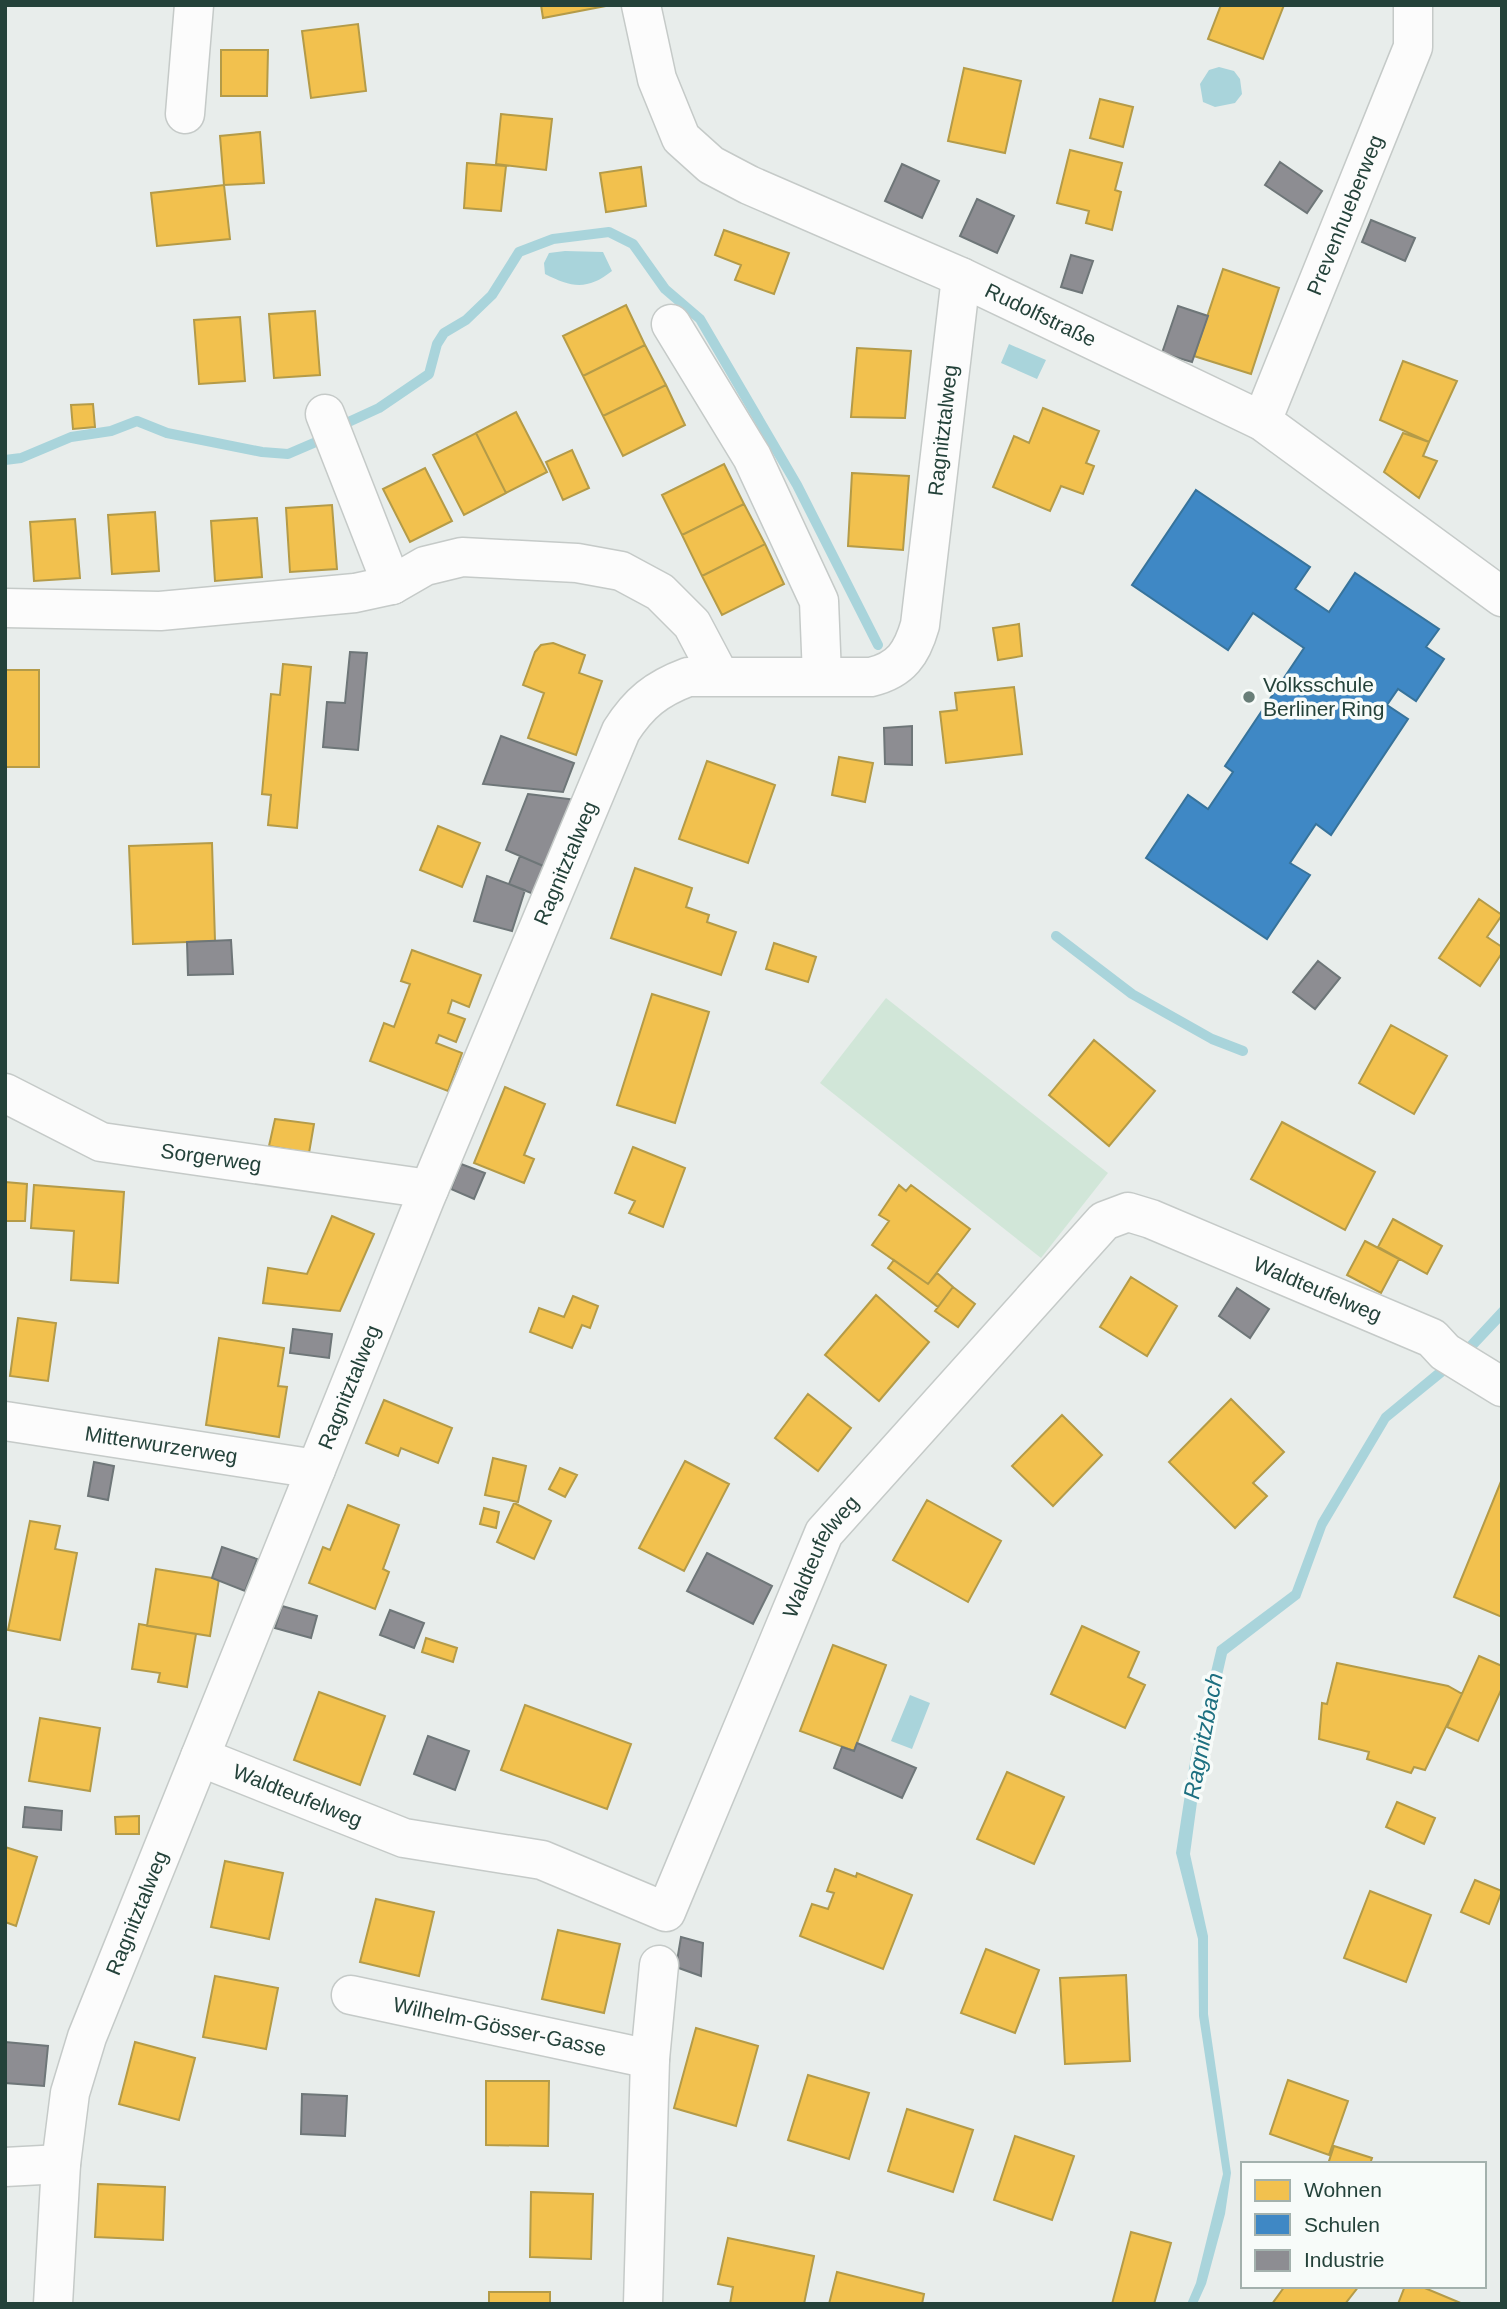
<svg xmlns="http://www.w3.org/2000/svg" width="1507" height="2309" viewBox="0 0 1507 2309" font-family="Arial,sans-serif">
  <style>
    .green { fill: #d1e6d8 }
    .water { fill: #a9d4db }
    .homes { fill: #f2c14e; stroke: #b49b48; stroke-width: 2 }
    .schools { fill: #3f88c5; stroke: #37739b; stroke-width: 2 }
    .industry { fill: #8d8d92; stroke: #6e7678; stroke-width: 2 }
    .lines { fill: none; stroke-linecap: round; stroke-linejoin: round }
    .stream { stroke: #a9d4db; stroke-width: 10 }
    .minor-casing { stroke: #c5cac8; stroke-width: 41 }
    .minor { stroke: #fcfcfc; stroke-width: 38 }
    .poi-dot { fill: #697e78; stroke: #f7fbf9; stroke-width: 2.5 }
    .labels { text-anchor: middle; stroke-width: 7; stroke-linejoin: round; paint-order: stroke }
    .street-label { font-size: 21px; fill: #24423a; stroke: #f7fbf9 }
    .poi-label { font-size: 21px; fill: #24423a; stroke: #f7fbf9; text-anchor: start }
    .water-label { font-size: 23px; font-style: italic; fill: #1c6f80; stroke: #f7fbf9 }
  </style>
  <rect width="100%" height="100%" fill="#e8edeb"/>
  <path class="green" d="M886 998 1108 1173 1041 1258 820 1083Z"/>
  <path class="water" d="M1219 67 1234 71 1240 79 1242 94 1235 103 1215 107 1203 102 1200 84 1209 70Z
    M565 251 603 252 612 271C588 290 572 288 545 274L544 263 549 253Z
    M1009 344 1046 360 1037 379 1001 363Z
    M1502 1305V1321L1469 1356 1389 1421 1326 1527 1300 1598 1227 1654 1203 1758 1190 1854 1208 1936V2014L1231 2173 1225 2214 1206 2284 1197 2304H1187L1196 2283 1223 2174 1199 2016 1198 1939 1176 1853 1191 1755 1217 1647 1292 1591 1318 1521 1382 1414 1463 1347Z
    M910 1695 930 1703 912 1749 891 1741Z"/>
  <path class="homes" d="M541 5H611L543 18Z
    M1221 5H1284L1263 59 1208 39Z
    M358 24 366 91 311 98 302 31Z
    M221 50H268L267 96H221Z
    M964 68 1021 81 1005 153 948 141Z
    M1100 99 1133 107 1123 147 1090 138Z
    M501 114 552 119 546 170 496 164Z
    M260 132 264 183 224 185 220 136Z
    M1070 150 1122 163 1115 190 1121 192 1112 230 1086 223 1089 211 1057 203Z
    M467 163 506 166 501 211 464 208Z
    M641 167 646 206 606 212 600 173Z
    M224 185 230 239 157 246 151 193Z
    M724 230 789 253 774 294 735 280 741 265 715 255Z
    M1223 269 1279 288 1251 374 1194 356Z
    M626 305 645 345 583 376 563 336Z
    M315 311 320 375 274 378 269 314Z
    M240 317 245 381 199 384 194 320Z
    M645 345 666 385 603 416 583 376Z
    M857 348 911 351 905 418 851 417Z
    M1403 361 1457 381 1429 442 1380 420Z
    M666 385 685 425 623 456 603 416Z
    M93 404 95 427 73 429 71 405Z
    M1043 408 1099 431 1086 463 1094 466 1083 494 1061 486 1050 511 993 487 1014 436 1029 443Z
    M516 412 547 472 506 493 476 433Z
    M476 433 506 493 464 515 433 455Z
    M1403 433 1429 442 1423 456 1437 461 1419 498 1384 472Z
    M572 450 589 488 563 500 546 462Z
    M724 464 744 504 682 535 662 495Z
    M425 468 452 521 410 542 383 489Z
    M852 473 909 476 903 550 848 546Z
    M744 504 765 544 702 576 682 535Z
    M332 505 337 569 290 572 286 508Z
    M155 512 159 571 112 574 108 515Z
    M257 518 262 577 215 581 211 521Z
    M75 519 80 578 34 581 30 522Z
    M765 544 784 584 722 615 702 576Z
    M1019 624 1022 656 998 660 993 628Z
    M553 643 585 655 579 673 602 681 576 755 528 738 544 693 523 685 535 652 541 645Z
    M283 664 311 667 297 828 268 825 271 795 262 794 271 694 280 695Z
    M5 670H39V767H5Z
    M1014 687 1022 754 946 763 940 712 957 710 955 693Z
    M839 757 873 763 865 802 832 795Z
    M707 761 775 785 748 863 679 839Z
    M438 826 480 843 462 887 420 870Z
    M212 843 215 941 133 944 129 846Z
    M635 868 692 888 686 907 709 915 707 922 736 932 721 975 611 938Z
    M1479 899 1502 915 1487 937 1502 947V953L1480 986 1439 958Z
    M774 943 816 957 808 982 766 969Z
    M412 950 481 975 469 1007 452 1000 448 1013 465 1019 456 1042 439 1035 436 1043 462 1053 448 1091 370 1061 384 1023 394 1027 410 984 401 981Z
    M652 994 709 1012 675 1123 617 1105Z
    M1391 1025 1447 1056 1414 1114 1359 1083Z
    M1094 1040 1155 1091 1109 1146 1049 1095Z
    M505 1087 545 1104 524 1155 534 1159 524 1183 474 1163Z
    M275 1119 314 1124 309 1153 269 1146Z
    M1282 1122 1375 1172 1345 1230 1251 1179Z
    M633 1147 685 1168 663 1227 629 1213 635 1201 615 1193Z
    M5 1182 27 1184 25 1221H5Z
    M34 1185 124 1192 118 1283 71 1280 74 1231 31 1228Z
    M899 1185 906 1191 911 1185 970 1229 928 1284 872 1245 889 1221 879 1215Z
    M332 1216 374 1234 340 1311 263 1303 268 1268 307 1274Z
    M1393 1219 1442 1246 1427 1274 1378 1247Z
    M1365 1241 1399 1259 1381 1293 1347 1275Z
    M894 1260 928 1284 937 1273 953 1287 938 1307 888 1268Z
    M1131 1277 1177 1306 1147 1356 1100 1327Z
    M953 1287 975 1304 958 1327 935 1311Z
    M876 1295 929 1342 879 1401 825 1355Z
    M573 1296 598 1306 590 1328 582 1325 572 1348 530 1332 539 1308 564 1317Z
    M18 1318 56 1323 48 1381 10 1376Z
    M219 1338 284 1348 278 1386 287 1387 279 1437 206 1425Z
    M808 1394 851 1428 818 1471 775 1438Z
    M1231 1399 1284 1452 1253 1483 1267 1496 1235 1528 1169 1462Z
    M384 1400 452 1428 438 1463 401 1448 398 1456 366 1443Z
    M1062 1415 1102 1455 1053 1506 1012 1466Z
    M493 1458 526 1466 518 1502 485 1495Z
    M685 1461 729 1484 684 1571 639 1548Z
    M560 1468 577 1475 565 1497 549 1489Z
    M1502 1479V1617L1454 1597Z
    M927 1500 1001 1541 968 1602 893 1560Z
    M514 1503 551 1521 534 1559 497 1542Z
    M348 1505 399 1525 383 1569 389 1572 375 1609 309 1583 323 1547 330 1550Z
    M484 1508 499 1512 496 1528 480 1524Z
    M30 1521 60 1526 55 1549 77 1553 60 1640 8 1630Z
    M156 1569 219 1579 210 1636 147 1626Z
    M139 1624 196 1634 187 1687 158 1682 160 1673 132 1669Z
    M1082 1626 1139 1652 1128 1677 1145 1685 1125 1728 1051 1694Z
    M426 1638 457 1648 453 1662 422 1652Z
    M833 1645 886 1665 854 1751 800 1731Z
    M1479 1656 1502 1666V1688L1478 1741 1447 1727Z
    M1337 1663 1448 1686 1462 1694 1425 1770 1414 1767 1411 1773 1367 1759 1369 1752 1319 1739 1322 1703 1327 1704Z
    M319 1692 385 1716 360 1785 294 1760Z
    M525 1705 631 1744 607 1809 501 1770Z
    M40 1718 100 1728 90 1791 29 1781Z
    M1007 1772 1064 1797 1034 1864 977 1839Z
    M1397 1802 1435 1818 1424 1844 1386 1827Z
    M139 1816V1834H116L115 1817Z
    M5 1847 37 1857 16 1926 5 1922Z
    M225 1861 283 1873 269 1939 211 1927Z
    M835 1869 856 1877 857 1873 912 1895 883 1969 800 1936 812 1904 828 1909 834 1893 827 1891Z
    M1475 1880 1502 1891 1489 1924 1461 1912Z
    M1370 1891 1431 1915 1406 1982 1344 1958Z
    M376 1899 434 1912 419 1976 360 1962Z
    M558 1930 620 1944 604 2013 542 1999Z
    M986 1949 1039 1970 1015 2033 961 2013Z
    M1126 1975 1130 2061 1065 2064 1060 1978Z
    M215 1976 278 1988 266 2049 203 2037Z
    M696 2028 758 2046 736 2126 674 2108Z
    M135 2042 195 2058 179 2120 119 2104Z
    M808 2075 869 2093 849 2159 788 2140Z
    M1288 2080 1348 2101 1329 2155 1270 2134Z
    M486 2081H549L548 2146 486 2145Z
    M907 2109 973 2130 953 2192 888 2171Z
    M1015 2136 1074 2156 1052 2220 994 2200Z
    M1334 2146 1372 2158 1370 2164H1328Z
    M98 2184 165 2187 163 2240 95 2237Z
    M531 2192 593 2194 591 2259 530 2257Z
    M1131 2232 1171 2243 1154 2304H1112Z
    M728 2238 814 2256 804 2304H730L733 2287 718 2284Z
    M837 2272 924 2294 922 2304H829Z
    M1285 2286H1359L1345 2304H1272Z
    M1405 2286H1420L1463 2304H1398Z
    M489 2292H550V2304H489Z"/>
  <path class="schools" d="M1196 490 1310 567 1295 589 1329 612 1355 573 1439 629 1426 647 1444 659 1416 701 1398 689 1387 705 1408 719 1331 835 1316 824 1290 863 1310 875 1267 939 1146 858 1188 795 1208 809 1233 772 1225 766 1304 648 1253 613 1228 650 1132 585Z"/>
  <path class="industry" d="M1280 162 1322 191 1307 213 1265 185Z
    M902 164 939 181 922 218 885 201Z
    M977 199 1014 216 997 253 960 236Z
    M1371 220 1415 238 1405 261 1362 242Z
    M1071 255 1093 261 1082 293 1061 287Z
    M1178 306 1208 316 1192 362 1162 353Z
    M350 652 367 653 358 750 323 747 327 702 345 703Z
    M912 726V765L885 764 884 728Z
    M501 736 574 763 563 792 483 784Z
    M528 794 577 800 548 868 506 850Z
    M520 856 548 868 536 895 509 884Z
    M487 876 525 890 512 931 474 921Z
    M231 940 233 974 188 975 187 942Z
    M1318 961 1340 978 1315 1009 1293 992Z
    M461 1164 485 1173 474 1199 451 1189Z
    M1237 1288 1269 1309 1250 1338 1219 1316Z
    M293 1329 332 1334 329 1358 290 1353Z
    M94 1462 114 1466 108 1500 88 1496Z
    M222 1547 257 1559 245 1591 212 1578Z
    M707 1553 772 1586 753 1624 687 1591Z
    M282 1606 317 1616 311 1638 275 1628Z
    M390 1610 424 1623 414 1648 380 1635Z
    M428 1736 469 1751 455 1790 414 1774Z
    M857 1743 916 1768 902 1798 834 1768 842 1747 854 1751Z
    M25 1807 62 1811 61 1830 23 1827Z
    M681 1937 703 1943 701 1976 676 1967Z
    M5 2042 48 2046 44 2086 5 2083Z
    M302 2094 347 2096 345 2136 301 2134Z"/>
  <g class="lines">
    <path class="stream" d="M342 425 379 408 429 374 437 344 444 333 466 320 492 295 519 252 553 239 609 232 633 244 665 289 700 319 797 485 878 645
      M5 460 21 458 71 437 111 431 137 421 167 433 262 452 288 454 316 442
      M1056 936 1132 994 1212 1039 1243 1051"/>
    <g class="minor-casing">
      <g id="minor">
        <path id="s1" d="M641 5 657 79 681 138 711 165 749 185 961 277 1262 421 1502 597"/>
        <path d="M185 114 194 5"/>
        <path d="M671 324 752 457 819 601 822 676"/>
        <path d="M325 414 392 585"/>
        <path id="s2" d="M1262 421 1413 47V5"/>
        <path d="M5 608 160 611 355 593 392 585 425 566 462 557 577 563 621 571 660 592 692 624 719 675"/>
        <path id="s3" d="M5 1093 101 1142 429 1189"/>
        <path id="s4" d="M5 1421 316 1469"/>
        <path id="s5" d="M200 1757 404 1838 542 1860 666 1912 824 1533 1104 1221 1128 1212 1151 1219 1432 1338 1445 1352 1502 1387"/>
        <path id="s6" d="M351 1995 650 2059"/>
        <path d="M5 2167 61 2164"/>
        <path id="s7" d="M53 2304 61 2164 70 2093 87 2037 425 1199 621 731C639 703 656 689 688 677H871C901 670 912 653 920 625L961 277"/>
        <path d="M643 2304 650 2059 659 1965"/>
      </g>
    </g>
    <use href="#minor" class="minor"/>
  </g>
  <circle class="poi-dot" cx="1249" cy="697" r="7"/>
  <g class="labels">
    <g class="street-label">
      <text dy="7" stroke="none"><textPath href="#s2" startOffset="222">Prevenhueberweg</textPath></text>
      <text dy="7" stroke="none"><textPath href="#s1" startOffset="542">Rudolfstraße</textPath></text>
      <text dy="7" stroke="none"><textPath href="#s7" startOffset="2224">Ragnitztalweg</textPath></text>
      <text dy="7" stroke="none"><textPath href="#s7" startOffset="1538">Ragnitztalweg</textPath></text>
      <text dy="7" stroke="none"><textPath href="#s3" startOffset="219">Sorgerweg</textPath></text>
      <text dy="7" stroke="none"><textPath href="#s5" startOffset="1554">Waldteufelweg</textPath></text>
      <text dy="7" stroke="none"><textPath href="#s7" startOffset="971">Ragnitztalweg</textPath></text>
      <text dy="7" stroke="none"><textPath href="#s4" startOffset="158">Mitterwurzerweg</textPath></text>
      <text dy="7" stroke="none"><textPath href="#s5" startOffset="882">Waldteufelweg</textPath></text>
      <text dy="7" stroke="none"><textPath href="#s5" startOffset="105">Waldteufelweg</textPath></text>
      <text dy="7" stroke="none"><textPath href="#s7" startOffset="404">Ragnitztalweg</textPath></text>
      <text dy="7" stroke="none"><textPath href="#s6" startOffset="152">Wilhelm-Gösser-Gasse</textPath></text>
    </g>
    <g class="poi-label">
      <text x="1263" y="692">Volksschule<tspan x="1263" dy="24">Berliner Ring</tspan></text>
    </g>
    <g class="water-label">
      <text transform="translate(1203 1736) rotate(-79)" y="8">Ragnitzbach</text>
    </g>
  </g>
  <rect width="1507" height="2309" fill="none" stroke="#24423a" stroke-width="14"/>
  <rect x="1241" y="2162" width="245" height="126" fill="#f7fbf9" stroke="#a3b1ad" stroke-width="2"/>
  <rect x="1255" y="2180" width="35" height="21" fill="#f2c14e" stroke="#a3b1ad" stroke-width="2"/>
  <text x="1304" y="2197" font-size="21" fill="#24423a">Wohnen</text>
  <rect x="1255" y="2214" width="35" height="21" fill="#3f88c5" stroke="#a3b1ad" stroke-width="2"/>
  <text x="1304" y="2232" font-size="21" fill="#24423a">Schulen</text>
  <rect x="1255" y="2250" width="35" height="21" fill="#8d8d92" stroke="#a3b1ad" stroke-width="2"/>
  <text x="1304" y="2267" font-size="21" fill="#24423a">Industrie</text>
</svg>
